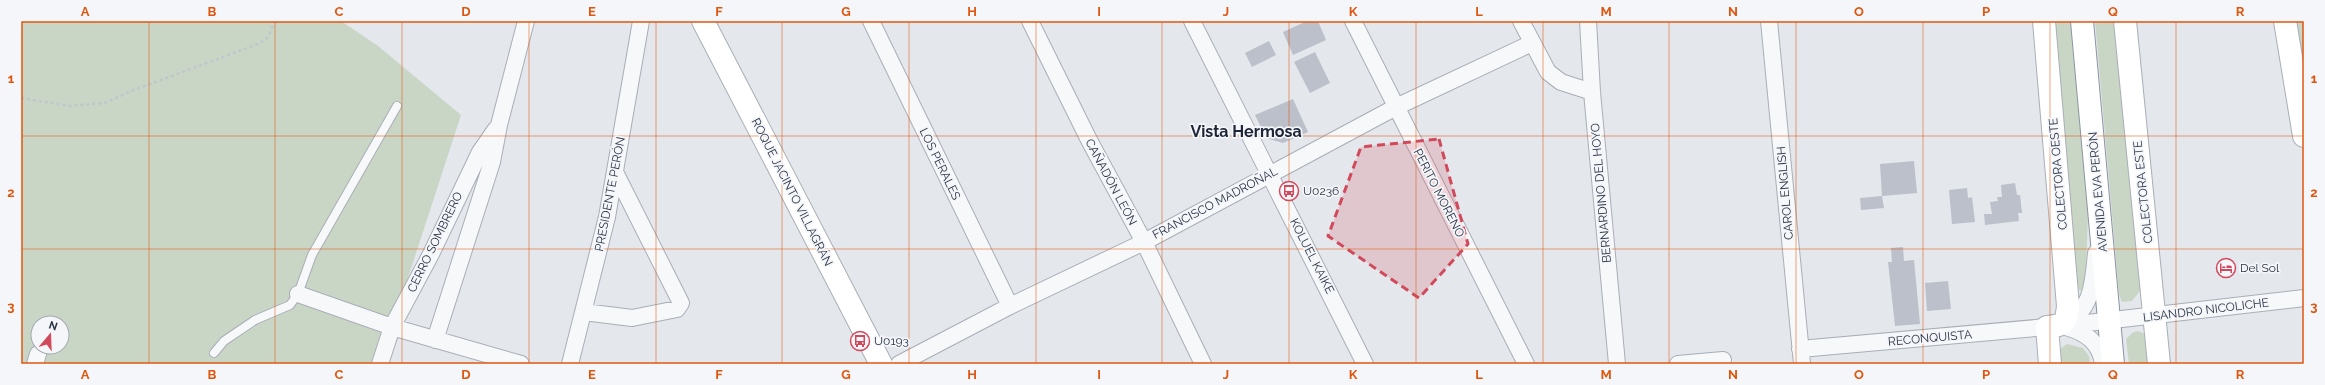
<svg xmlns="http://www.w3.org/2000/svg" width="2325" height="385" viewBox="0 0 2325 385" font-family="Raleway,sans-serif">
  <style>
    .green { fill: #c9d6c5; fill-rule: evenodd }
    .building { fill: #bbc0ca }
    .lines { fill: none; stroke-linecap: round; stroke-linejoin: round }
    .lane-casing { stroke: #a9aeb7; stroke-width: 10 }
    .street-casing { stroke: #a9aeb7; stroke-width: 18 }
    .secondary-casing { stroke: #a9aeb7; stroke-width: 24 }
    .highway-casing { stroke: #8b94a3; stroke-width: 24 }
    .path { stroke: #c2c5cb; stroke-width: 2.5; stroke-dasharray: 3 3; stroke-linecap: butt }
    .lane { stroke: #f7f8fa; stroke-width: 8 }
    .street { stroke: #f7f8fa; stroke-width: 16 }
    .secondary { stroke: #fff; stroke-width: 22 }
    .highway { stroke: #fff; stroke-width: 22 }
    .marked { fill: #d1495b; fill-opacity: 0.2; stroke: #d1495b; stroke-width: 3; stroke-dasharray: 8 5; stroke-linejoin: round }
    .grid { fill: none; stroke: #df570f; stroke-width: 1; stroke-opacity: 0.55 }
    .labels { text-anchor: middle; stroke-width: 3.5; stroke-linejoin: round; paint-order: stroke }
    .street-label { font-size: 12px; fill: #2b3445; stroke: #f4f6f9 }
    .poi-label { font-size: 12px; fill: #2b3445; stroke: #f4f6f9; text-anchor: start }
    .district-label { font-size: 16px; font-weight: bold; fill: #1d2536; stroke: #f4f6f9 }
    .neatline { fill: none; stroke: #df570f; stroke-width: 1.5 }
    .grid-label { font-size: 13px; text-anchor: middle; font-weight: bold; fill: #df570f }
  </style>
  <rect width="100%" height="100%" fill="#e4e7ec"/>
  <path class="green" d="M21 21H341L378 46 461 115 380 364H21ZM38 323H62V347H38Z
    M2053 21H2073L2088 217 2085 291 2079 290 2076 280Z
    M2095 21H2117L2142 280 2140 291 2132 301 2122 302 2119 294Z
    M2294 21H2304V77Z
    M2138 331 2148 335 2150 364H2129L2126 339 2132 333Z
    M2067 344 2083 348 2089 356 2090 364H2058L2060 349Z"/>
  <path class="building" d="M1307 21H1318L1326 40 1293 55 1283 32Z
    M1269 41 1276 55 1252 67 1245 53Z
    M1315 52 1330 83 1310 93 1294 62Z
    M1293 99 1308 132 1283 143 1266 138 1255 115Z
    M1914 161 1917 193 1882 196 1880 164Z
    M2015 183 2017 195H2020L2022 213H2018L2019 221 1985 225 1984 214H1992L1990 202 1998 201 1997 197H2002L2001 185Z
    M1967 188 1968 198 1972 197 1975 222 1952 224 1949 190Z
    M1882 196 1884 208 1861 210 1860 198Z
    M1903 247 1904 261 1914 260 1920 324 1895 326 1888 262H1892L1891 248Z
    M1948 281 1951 309 1927 311 1925 283Z"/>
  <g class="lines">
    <g class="lane-casing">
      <path id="lane" d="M214 353 224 341 255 320 290 305 298 294 312 255 397 106"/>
    </g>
    <g class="street-casing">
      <path id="street" d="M871 21 1010 306
        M1030 21 1089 140 1144 242 1203 364
        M1192 21 1365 364
        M1353 21 1526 364
        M1521 21 1548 72 1561 82 1592 92
        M1588 21 1592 92 1617 364
        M1769 21 1802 364
        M298 294 392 327 521 364
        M584 312 632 318 677 309 681 303 615 172
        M2064 324C2093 310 2093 282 2096 253
        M2061 326 2304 298
        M2066 327C2086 333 2100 342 2103 364
        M435 340 492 162 499 125 526 21
        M1800 349 2047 327
        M35 364 38 354
        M380 364 392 327 431 254 480 152 496 129
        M570 364 607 217 641 21
        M899 364 1010 306 1144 242 1396 107 1532 43
        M1678 364 1723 360"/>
    </g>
    <g class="secondary-casing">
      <path id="secondary" d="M703 21 881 364
        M2044 21 2068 306C2066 324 2065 325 2047 327L2050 364
        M2125 21 2159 364
        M2285 21 2304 136"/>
    </g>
    <g class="highway-casing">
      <path id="highway" d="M2082 21 2113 364"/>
    </g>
    <path class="path" d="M21 98 70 106 105 103 131 91 258 44 268 37 275 21
      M2073 363V364"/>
    <use href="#lane" class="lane"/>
    <use href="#street" class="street"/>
    <use href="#secondary" class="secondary"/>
    <use href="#highway" class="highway"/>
  </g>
  <path class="marked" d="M1439 139 1468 244 1419 298 1328 236 1361 147Z"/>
  <path class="grid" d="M149 21V364M275 21V364M402 21V364M529 21V364M656 21V364M782 21V364M909 21V364M1036 21V364M1162 21V364M1289 21V364M1416 21V364M1543 21V364M1669 21V364M1796 21V364M1923 21V364M2050 21V364M2176 21V364M21 136H2304M21 249H2304"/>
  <defs>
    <g id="bus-ring" transform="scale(1)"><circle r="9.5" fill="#f4f6f9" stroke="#d1495b" stroke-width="1.5"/><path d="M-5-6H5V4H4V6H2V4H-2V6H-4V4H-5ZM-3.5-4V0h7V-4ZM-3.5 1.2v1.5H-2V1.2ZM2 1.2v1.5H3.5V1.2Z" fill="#d1495b"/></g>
    <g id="hotel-ring" transform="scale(1)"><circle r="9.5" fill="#f4f6f9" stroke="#d1495b" stroke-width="1.5"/><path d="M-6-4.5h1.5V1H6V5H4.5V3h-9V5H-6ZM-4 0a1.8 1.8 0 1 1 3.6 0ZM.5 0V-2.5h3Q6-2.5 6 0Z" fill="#d1495b"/></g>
  </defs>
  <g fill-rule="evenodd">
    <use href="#bus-ring" x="1289" y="191"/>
    <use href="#hotel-ring" x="2226" y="268"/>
    <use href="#bus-ring" x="860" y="341"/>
  </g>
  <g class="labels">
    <g class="street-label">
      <text transform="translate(940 164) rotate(64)" y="4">LOS PERALES</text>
      <text transform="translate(2058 174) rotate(-95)" y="4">COLECTORA OESTE</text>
      <text transform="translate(1111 182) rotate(62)" y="4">CAÑADÓN LEÓN</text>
      <text transform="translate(792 192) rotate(63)" y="4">ROQUE JACINTO VILLAGRÁN</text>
      <text transform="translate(2098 192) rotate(-95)" y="4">AVENIDA EVA PERÓN</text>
      <text transform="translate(2143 192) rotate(-96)" y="4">COLECTORA ESTE</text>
      <text transform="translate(1439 193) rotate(63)" y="4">PERITO MORENO</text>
      <text transform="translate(1601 193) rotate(-95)" y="4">BERNARDINO DEL HOYO</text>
      <text transform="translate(1785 193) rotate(-95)" y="4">CAROL ENGLISH</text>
      <text transform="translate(610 194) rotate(-79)" y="4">PRESIDENTE PERÓN</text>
      <text transform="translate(1215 203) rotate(-28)" y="4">FRANCISCO MADROÑAL</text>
      <text transform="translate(435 242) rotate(-64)" y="4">CERRO SOMBRERO</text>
      <text transform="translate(1312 256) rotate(63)" y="4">KOLUEL KAIKE</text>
      <text transform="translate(2206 310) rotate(-7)" y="4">LISANDRO NICOLICHE</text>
      <text transform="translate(1930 338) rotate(-5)" y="4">RECONQUISTA</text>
    </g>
    <g class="poi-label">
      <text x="1303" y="195">U0236</text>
      <text x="2240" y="272">Del Sol</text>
      <text x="874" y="345">U0193</text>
    </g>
    <g class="district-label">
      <text x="1246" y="137">Vista Hermosa</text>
    </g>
  </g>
  <rect width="2325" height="385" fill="none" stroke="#f4f6f9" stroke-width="44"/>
  <g transform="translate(50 335) rotate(19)"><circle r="19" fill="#f4f6f9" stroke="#a4a8b1"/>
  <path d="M0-3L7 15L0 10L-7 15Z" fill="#d1495b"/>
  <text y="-6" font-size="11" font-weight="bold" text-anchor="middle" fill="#2b3445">N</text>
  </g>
  <rect x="22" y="22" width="2281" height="341" class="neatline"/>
  <g class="grid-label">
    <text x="85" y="16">A</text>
    <text x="212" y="16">B</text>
    <text x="339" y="16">C</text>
    <text x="466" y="16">D</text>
    <text x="592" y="16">E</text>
    <text x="719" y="16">F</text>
    <text x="846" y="16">G</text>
    <text x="972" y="16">H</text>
    <text x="1099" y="16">I</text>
    <text x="1226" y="16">J</text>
    <text x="1353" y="16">K</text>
    <text x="1479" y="16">L</text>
    <text x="1606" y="16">M</text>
    <text x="1733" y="16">N</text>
    <text x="1859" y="16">O</text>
    <text x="1986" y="16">P</text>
    <text x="2113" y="16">Q</text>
    <text x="2240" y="16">R</text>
    <text x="11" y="83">1</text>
    <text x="2314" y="83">1</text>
    <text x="11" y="197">2</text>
    <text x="2314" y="197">2</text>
    <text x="11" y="311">3</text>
    <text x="2314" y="311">3</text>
    <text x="85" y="379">A</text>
    <text x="212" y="379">B</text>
    <text x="339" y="379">C</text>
    <text x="466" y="379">D</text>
    <text x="592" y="379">E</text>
    <text x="719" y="379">F</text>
    <text x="846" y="379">G</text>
    <text x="972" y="379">H</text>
    <text x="1099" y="379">I</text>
    <text x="1226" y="379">J</text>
    <text x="1353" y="379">K</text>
    <text x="1479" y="379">L</text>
    <text x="1606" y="379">M</text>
    <text x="1733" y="379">N</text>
    <text x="1859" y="379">O</text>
    <text x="1986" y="379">P</text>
    <text x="2113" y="379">Q</text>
    <text x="2240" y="379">R</text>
  </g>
</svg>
